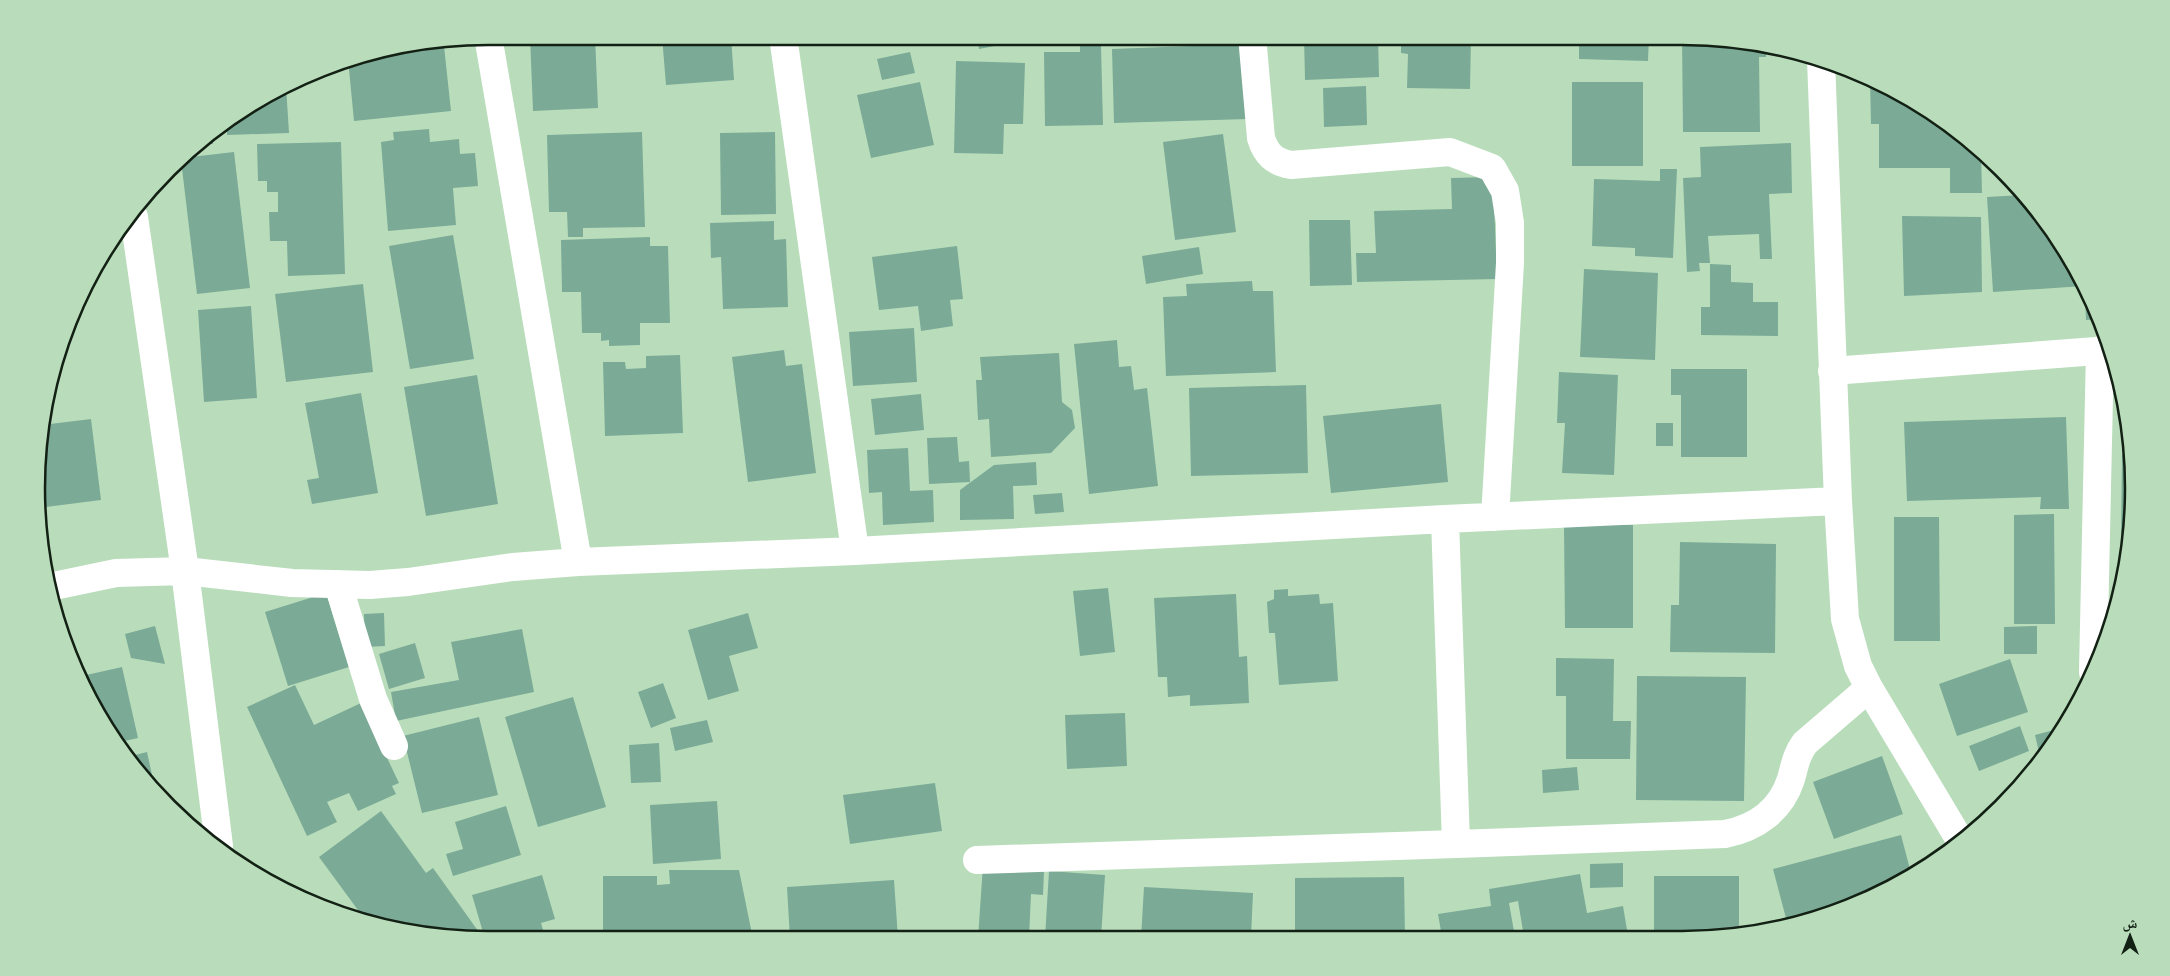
<svg xmlns="http://www.w3.org/2000/svg" width="2170" height="976" viewBox="0 0 2170 976" font-family="'Work Sans','Noto Naskh Arabic',sans-serif">
  <style>
    .building { fill: #7baa96 }
    .lines { fill: none; stroke-linecap: round; stroke-linejoin: round }
    .minor { stroke: #fff; stroke-width: 28 }
    .rim { fill: none; stroke: #132014; stroke-width: 2.5 }
  </style>
  <rect width="100%" height="100%" fill="#b9ddbb"/>
  <path class="building" d="M530 36H595L598 108 533 111Z
    M662 36H731L734 80 666 85Z
    M886 36H918V37L887 44Z
    M977 36H1041V37L979 49Z
    M1304 36H1378L1379 77 1305 80Z
    M1401 36H1471L1470 89 1407 88 1408 54 1401 53Z
    M1579 36H1649L1648 61 1579 59Z
    M1682 36 1766 45V57H1759L1760 132H1683Z
    M1246 44 1248 119 1114 123 1112 49Z
    M1101 45 1103 125 1045 126 1044 52H1080V46Z
    M444 46 451 111 354 121 348 59Z
    M910 52 915 73 882 80 877 59Z
    M956 61 1025 63 1023 124H1004L1003 154 954 153Z
    M1870 79 1933 112 1981 152 1982 193H1950V168H1879V124H1871Z
    M920 82 934 145 871 158 857 95Z
    M1572 82H1643V166H1572Z
    M286 86 289 133 227 135V122L262 97Z
    M1366 86 1367 125 1324 127 1323 88Z
    M429 129 430 142 459 139 460 154 475 153 478 186 453 188 456 225 388 231 381 142 394 140 393 132Z
    M642 132 645 227 583 228V237H568L567 212H549L547 135Z
    M775 132 776 214 721 215 720 133Z
    M212 133 213 144H196Z
    M1223 134 1236 232 1175 240 1163 142Z
    M341 142 345 274 288 276 287 241H270L269 212H278V192H267V181H258L257 144Z
    M1791 143 1792 193 1769 194 1772 259H1760L1759 234 1708 236 1710 263H1699L1700 271 1687 272 1683 178 1701 177 1700 147Z
    M234 152 250 288 197 294 181 160 182 158Z
    M1660 169H1677L1673 258 1635 256V248L1592 246 1594 179 1660 181Z
    M1493 177 1497 279 1357 282 1356 253H1376L1374 211 1452 209 1451 178Z
    M2023 195 2057 237 2084 286 1993 292 1987 197Z
    M1902 216 1981 217 1982 292 1904 296Z
    M1309 220H1350L1352 285 1310 286Z
    M774 221V240L786 239 788 307 723 309 721 257 711 258 710 223Z
    M453 235 474 359 410 369 389 246Z
    M650 237V246H668L670 323H640V345L609 346V340L601 341V333H582L581 292H562L561 240Z
    M957 246 963 299 950 300 953 326 921 331 918 306 879 310 872 257Z
    M1199 247 1203 274 1146 284 1142 256Z
    M1710 264 1731 265V282L1753 283V302H1778V336L1701 335V307H1710Z
    M1584 269 1658 273 1655 360 1580 357Z
    M1252 281 1253 291H1273L1276 372 1166 376 1163 297 1187 296 1186 284Z
    M363 284 373 372 286 382 275 294Z
    M2085 295H2089L2101 319 2086 320Z
    M251 306 257 398 204 402 198 310Z
    M914 328 917 382 853 386 849 332Z
    M1117 340 1119 367 1131 366 1134 390 1147 388 1158 486 1089 494 1074 344Z
    M784 350 786 366 802 364 816 473 748 482 732 357Z
    M1059 353 1062 402 1072 410 1075 428 1051 453 991 457 989 419 978 420 976 380H982L980 357Z
    M680 355 683 433 605 436 603 362H625L626 369 646 368V356Z
    M1671 369H1747V457H1681V395H1671Z
    M1559 372 1618 375 1614 475 1562 473 1565 423H1557Z
    M477 375 498 504 426 516 404 387Z
    M53 378 56 397 46 398Z
    M1306 385 1308 473 1191 476 1189 388Z
    M361 393 378 493 312 504 307 480 319 478 305 403Z
    M921 394 924 430 875 435 871 399Z
    M1441 404 1448 482 1331 493 1323 416Z
    M2066 417 2069 509H2040L2041 497 1907 501 1904 422Z
    M91 419 101 500 38 508 36 488 42 425Z
    M1656 423H1673V446H1656Z
    M957 437 959 462 969 461 970 482 929 484 927 438Z
    M908 448 910 491 933 490 934 522 883 525 882 492 869 493 867 450Z
    M2122 455H2130L2134 488 2129 539H2121Z
    M1036 462 1037 485 1013 486 1014 519 960 520V490L994 465Z
    M1062 493 1064 512 1035 514 1033 495Z
    M2054 514 2055 624H2014V515Z
    M1894 517H1939L1940 641H1894Z
    M1564 525H1633V628H1565Z
    M1680 542 1776 544 1775 653 1670 652 1671 605H1679Z
    M1108 588 1115 652 1080 656 1073 591Z
    M1288 589V596L1319 594 1320 604 1333 603 1338 681 1279 685 1275 633H1269L1267 602 1274 599V590Z
    M326 593 349 667 288 686 265 612Z
    M1236 594 1239 657 1247 656 1249 703 1190 706V695L1168 697 1167 677H1158L1154 598Z
    M384 613 385 646 365 647 364 614Z
    M748 613 758 648 729 656 739 691 708 700 688 630Z
    M155 626 165 664 131 658 125 634Z
    M2037 626V654H2004V627Z
    M522 629 534 692 396 721 391 692 459 680 451 642Z
    M415 643 425 678 389 689 379 654Z
    M1556 658 1614 659 1613 721H1631L1630 759H1566V696H1556Z
    M2010 659 2028 712 1957 736 1939 684Z
    M122 667 138 738 120 742 97 714 82 676Z
    M1637 676 1746 677 1744 801 1636 800Z
    M663 683 676 718 651 728 638 692Z
    M295 685 314 725 361 703 399 783 392 786 396 794 358 811 349 793 327 802 337 822 307 836 247 707Z
    M573 697 606 807 538 827 505 717Z
    M1125 713 1127 766 1067 769 1065 715Z
    M479 717 498 795 422 813 403 736Z
    M707 720 713 742 675 751 670 728Z
    M2020 726 2029 751 1979 771 1969 746Z
    M2054 730 2056 737 2041 761 2035 735Z
    M659 743 661 782 631 783 629 745Z
    M147 752 154 784 131 756Z
    M1882 756 1903 814 1834 839 1813 782Z
    M1577 767 1579 790 1543 793 1542 770Z
    M935 783 942 831 850 844 843 795Z
    M717 801 721 859 653 864 650 805Z
    M506 806 521 855 453 876 446 854 463 849 455 822Z
    M381 811 426 873 433 868 481 935 476 939 400 931 366 921 319 857Z
    M1901 835 1911 873 1859 903 1787 922 1773 869Z
    M1623 863V887L1590 888V864Z
    M983 865 1044 871 1043 895 1031 894 1029 938H978Z
    M669 870H739L753 939H572L570 934 603 933V876H657V885L670 884Z
    M1049 871 1105 875 1101 938H1045Z
    M1580 874 1587 913 1623 906 1628 936 1524 937 1518 901 1509 903 1515 937H1442L1438 914 1491 906 1489 889Z
    M542 875 555 919 541 923 546 940 485 939 472 895Z
    M1654 876H1739V936H1654Z
    M1404 877 1405 937H1295V878Z
    M894 880 898 938 790 939 787 887Z
    M1144 887 1253 893 1251 937 1141 938Z"/>
  <g class="lines">
    <path class="minor" d="M488 36 578 562
      M783 36 855 551
      M1252 36 1261 138C1266 154 1274 162 1291 165L1450 152 1492 168 1505 191 1510 223V263L1495 517
      M1821 60 1838 501 1845 619 1858 666 1869 688 1961 842
      M134 217 185 571 219 846
      M1832 371 2110 350
      M1445 519 1456 844 1725 834C1756 828 1781 810 1791 779 1795 765 1796 755 1805 743L1869 688
      M338 584 373 699 394 746
      M49 587 116 573 185 571 292 583 370 585 408 582 513 567 578 562 855 551 1445 519 1838 501
      M2093 672 2100 350
      M977 860 1456 844"/>
  </g>
  <path d="M0 0H2170V976H0ZM488 45H1682A443 443 0 0 1 2125 488V488A443 443 0 0 1 1682 931H488A443 443 0 0 1 45 488V488A443 443 0 0 1 488 45Z" fill="#b9ddbb" fill-rule="evenodd"/>
  <path class="rim" d="M488 45H1682A443 443 0 0 1 2125 488V488A443 443 0 0 1 1682 931H488A443 443 0 0 1 45 488V488A443 443 0 0 1 488 45Z"/>
  <g transform="translate(2130 936)" stroke="#b9ddbb" stroke-width="4" paint-order="stroke">
  <path d="M0-4L9 19L0 12L-9 19Z" fill="#132014"/>
  <text y="-8" font-size="14" font-weight="bold" text-anchor="middle" fill="#132014">ش</text>
  </g>
</svg>
